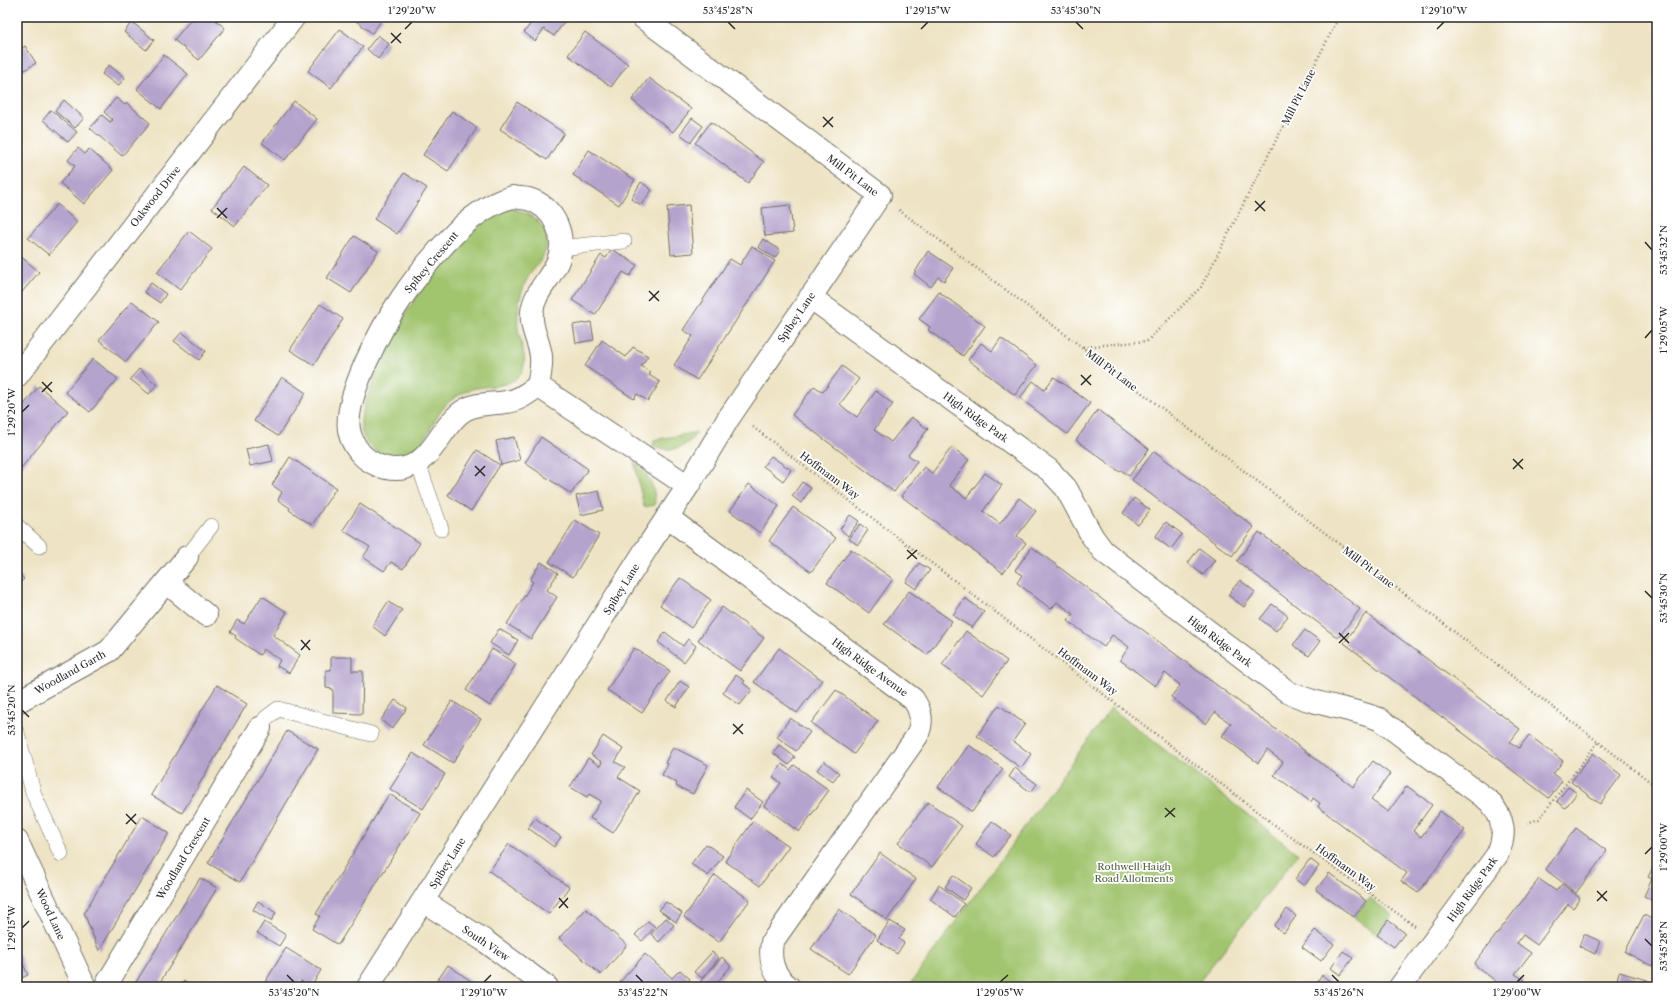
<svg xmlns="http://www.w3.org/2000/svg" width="1674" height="1004" viewBox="0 0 1674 1004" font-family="'Libre Caslon Text',serif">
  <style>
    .green { fill: #a1c46e; stroke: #66784c }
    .building { fill: #b4a3cc }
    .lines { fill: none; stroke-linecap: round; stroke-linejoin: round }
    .lane-casing { stroke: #6f6c61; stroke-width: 16 }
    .street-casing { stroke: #6f6c61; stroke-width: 24 }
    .secondary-casing { stroke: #6f6c61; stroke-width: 24 }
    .path { stroke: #6f6c61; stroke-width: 2.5; stroke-dasharray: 1 3; stroke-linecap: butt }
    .lane { stroke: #fff; stroke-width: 15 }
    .street { stroke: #fff; stroke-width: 22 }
    .secondary { stroke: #fff; stroke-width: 22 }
    .ticks { fill: none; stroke: #2b2b2b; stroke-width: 1.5 }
    .labels { text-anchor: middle; stroke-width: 3.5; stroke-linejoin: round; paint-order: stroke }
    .street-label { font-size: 10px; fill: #2b2b2b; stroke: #fff }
    .park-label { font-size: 10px; fill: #546142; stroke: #fff }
    .neatline { fill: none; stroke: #2b2b2b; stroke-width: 1.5 }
    .ticks-label { font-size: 10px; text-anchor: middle; fill: #2b2b2b }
  </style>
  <rect width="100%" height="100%" fill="#fff"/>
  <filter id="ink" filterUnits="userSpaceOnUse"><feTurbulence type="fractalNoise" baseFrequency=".025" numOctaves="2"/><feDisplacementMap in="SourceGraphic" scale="8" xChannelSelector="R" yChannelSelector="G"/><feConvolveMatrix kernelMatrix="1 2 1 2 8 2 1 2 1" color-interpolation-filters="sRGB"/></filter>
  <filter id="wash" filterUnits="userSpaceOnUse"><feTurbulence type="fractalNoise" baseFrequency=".012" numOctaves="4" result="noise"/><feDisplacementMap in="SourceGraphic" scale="16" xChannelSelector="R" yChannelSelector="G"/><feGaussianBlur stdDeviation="0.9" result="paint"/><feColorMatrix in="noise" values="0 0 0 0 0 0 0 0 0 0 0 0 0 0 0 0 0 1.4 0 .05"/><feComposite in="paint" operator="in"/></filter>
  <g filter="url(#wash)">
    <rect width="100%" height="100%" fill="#eee4c5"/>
    <path class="green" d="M509 209C531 210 555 229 544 254 541 261 535 268 530 274 525 281 521 294 519 302 518 310 517 321 518 329 520 344 530 362 520 375 510 388 487 385 472 389 466 391 459 395 454 398 440 407 435 423 426 436 422 442 418 447 412 451 392 465 363 451 361 427 360 416 365 404 369 394 385 339 417 291 456 249 471 233 488 215 509 209Z
      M697 432C686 449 671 453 653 446L654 440Z
      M634 462C649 474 655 486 655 505L644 507Z
      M1111 708 1298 854 1195 987H908Z
      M1370 898 1392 915 1377 935 1354 917Z"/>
    <g id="blocks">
      <path class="building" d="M193 17H212L225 28 199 60 174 40Z
        M351 17H384L372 33Z
        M528 17H568L554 36 544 29 535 41 524 32 533 21Z
        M132 22 154 40 146 50 124 32Z
        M340 29 363 47 331 88 308 71Z
        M585 32 628 64 611 87 568 55Z
        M378 35 389 44 378 59 367 49Z
        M25 46 36 63 20 73 17 69V52Z
        M164 55 188 74 161 109 137 89Z
        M109 65 125 78 118 86 102 74Z
        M649 78 691 109 673 132 632 100Z
        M116 98 125 105 127 103 150 123 122 156 90 128 102 115 110 122 113 120 104 112Z
        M64 100 84 118 75 128 55 111Z
        M294 101 317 119 285 160 262 143Z
        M517 102 564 133 547 160 500 129Z
        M51 110 77 132 68 142 43 120Z
        M452 111 477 128 448 171 423 155Z
        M692 118 703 126 691 142 680 134Z
        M711 122 764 162 748 183 695 143Z
        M78 148 85 154 89 149 113 170 84 204 60 183 75 166 68 160Z
        M589 150 635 180 619 205 573 175Z
        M244 167 267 185 235 226 212 208Z
        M404 173 427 188 397 234 374 219Z
        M641 182 652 190 641 205 631 199Z
        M57 204 77 222 49 255 28 238Z
        M689 205 693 253 671 255 667 207Z
        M790 205 793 233 765 236 762 208Z
        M189 231 212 249 180 290 157 272Z
        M354 236 378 251 351 293 327 278Z
        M763 239 780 250 775 258 758 247Z
        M752 246 775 261 697 380 674 365 693 336 683 330 730 259 740 265Z
        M612 249 637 265 630 276 623 272 595 315 572 300 601 255 606 258Z
        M928 251 953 268 944 281 938 277 931 287 914 274Z
        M18 254 39 272 17 298V255Z
        M151 283 166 294 160 303 144 292Z
        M939 292 985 326 963 356 928 330 930 327 919 319Z
        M132 301 159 322 126 362 99 340Z
        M320 304 343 319 314 365 290 350Z
        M591 322 594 340 576 343 573 325Z
        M182 332 206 351 199 360 174 341Z
        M1001 338 1037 365 1015 395 968 360 981 343 992 351Z
        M602 340 626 357 633 347 648 356 641 366 651 373 649 375 660 382 648 401 637 394 634 399 585 366Z
        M93 359 118 379 90 412 65 392Z
        M842 366 859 379 840 404 848 411 857 417 876 391 893 404 874 430 883 436 891 442 911 417 928 429 908 455 917 461 894 492 792 415 814 386 823 392Z
        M139 369 157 385 149 394 130 379Z
        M282 377 306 393 278 436 254 421Z
        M1054 377 1090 403 1067 434 1020 398 1033 381 1044 390Z
        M39 386 68 411 17 473V413Z
        M1098 410 1149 449 1129 476 1121 470 1120 472 1076 440Z
        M514 437 520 460 501 465 496 441Z
        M541 437 588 469 571 494 525 463Z
        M269 444 273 461 250 466 246 449Z
        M952 447 969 460 949 485 966 498 985 473 1002 485 983 511 1000 524 1019 498 1036 511 1017 536 1026 543 1003 573 901 496 924 467 932 473Z
        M477 450 500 465 471 511 448 495Z
        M1154 451 1254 527 1232 556 1132 480Z
        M771 456 791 470 783 481 763 466Z
        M290 457 336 488 312 525 289 510 290 508 278 500 282 492 272 485Z
        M802 482 811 488 801 503 792 496Z
        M749 484 779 506 760 533 730 511Z
        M599 491 603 510 581 515 576 496Z
        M1134 498 1150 510 1138 525 1123 513Z
        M360 504 420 543 403 569 391 562 384 571 363 557 370 547 343 530Z
        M793 507 836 538 811 572 769 541Z
        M850 515 859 521 848 536 840 529Z
        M575 520 599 535 573 577 549 562Z
        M1166 522 1182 534 1171 549 1155 537Z
        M860 524 868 530 858 545 849 539Z
        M1259 532 1360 609 1338 638 1237 561Z
        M1032 547 1353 787 1373 761 1382 768 1390 774 1371 800 1388 812 1407 786 1415 792 1432 805 1413 831 1421 837 1440 811 1465 830 1418 893 1401 881 1407 873 1318 807 1320 803 1313 798 1311 802 1274 775 1283 762 1267 750 1258 763 1222 736 1231 724 1215 712 1206 724 1171 697 1180 685 1165 673 1155 686 1120 660 1129 647 1121 641 1112 635 1104 647 1068 621 1073 614 1057 602 1051 609 1017 583 1022 575 1015 570Z
        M1199 548 1215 560 1203 575 1188 563Z
        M851 549 893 579 869 613 827 583Z
        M541 562 558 573 547 590 557 597 531 639 507 624 533 582 530 580Z
        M919 563 930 570 916 589 906 582Z
        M17 572 24 579 17 586Z
        M680 578 711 600 691 628 660 605Z
        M1240 580 1255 592 1244 607 1228 595Z
        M909 591 952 621 927 655 884 624Z
        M262 596 287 612 273 635 300 655 289 673 277 666 280 660 263 649 260 655 235 638 236 636 230 632 237 620 244 624Z
        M965 598 984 612 972 628 953 615Z
        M388 602 402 610 385 636 372 626Z
        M1272 604 1288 616 1276 631 1260 619Z
        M722 607 764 638 740 671 698 640Z
        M1366 613 1520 729 1510 742 1519 748 1529 735 1563 761 1553 774 1562 781 1549 798 1344 643Z
        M499 629 518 640 509 655 490 643Z
        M1305 630 1320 641 1309 656 1293 645Z
        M966 631 1007 661 983 695 942 665Z
        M665 632 683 646 688 639 696 646 684 662 658 642Z
        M634 648 670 671 642 713 607 690Z
        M779 648 822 680 797 713 754 682Z
        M492 649 516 664 490 706 466 690Z
        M331 657H352V671H363L362 714 333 713V689L326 688V670H331Z
        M736 675 745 681 743 683 752 690 740 705 723 693Z
        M680 681 689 687 676 707 667 701Z
        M217 685 247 704 182 813 151 795Z
        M836 690 878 721 854 754 811 723Z
        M395 700 407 708 392 729 381 720Z
        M452 701 481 719 453 763 424 745Z
        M999 705 1025 724 1013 741 1031 754 1021 768 977 736Z
        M790 718 810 732 796 751 777 737Z
        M287 731 318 749 240 882 208 863Z
        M603 736 623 749 615 762 625 767 618 777 640 791 613 833 590 818 601 801 589 794 587 797 570 787 588 758 600 766 602 762 591 755Z
        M779 745 795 757 789 765 773 753Z
        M969 745 1003 769 972 812 938 787Z
        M673 747 708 765 693 794 676 786 677 783 662 775 668 764 665 763Z
        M413 753 445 774 423 809 390 789Z
        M1593 753 1621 775 1600 804 1571 782Z
        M824 761 839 773 833 781 817 770Z
        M782 764 790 770 794 765 829 790 799 832 764 806 781 783 773 777Z
        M1015 768 1037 784 1031 792 1009 777Z
        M1568 787 1577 793 1565 808 1557 801Z
        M746 790 763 802 750 819 734 807Z
        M389 794 420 813 338 945 312 929 320 916 316 914Z
        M928 802 962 826 932 867 898 843Z
        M142 816 169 833 99 951 84 913Z
        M535 818 561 837 554 847 528 828Z
        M753 821 789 846 760 886 725 861Z
        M992 821 1011 835 994 857 976 844Z
        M1576 828 1607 851 1576 893 1545 869Z
        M509 844 569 887 549 914 489 871Z
        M706 844 723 856 708 876 691 864Z
        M880 853 916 879 887 920 851 894Z
        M1310 859 1319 866 1304 886 1295 879Z
        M1657 860V903L1644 896 1652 879 1648 877Z
        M1329 873 1366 901 1354 917 1316 890Z
        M715 875 750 900 719 942 684 917Z
        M953 875 971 888 963 900 945 887Z
        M200 878 217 888 180 950 157 987H133Z
        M1539 879 1556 891 1562 884 1580 898 1573 908 1568 904 1537 945 1523 935 1517 943 1531 953 1515 974 1524 980 1519 987H1503L1474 964Z
        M939 885 964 904 955 917 930 899Z
        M258 901 276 913 271 921 253 910Z
        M666 902 682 913 676 922 659 910Z
        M586 909 627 945 601 975 559 938Z
        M839 909 876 935 848 974 811 949Z
        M1287 909 1296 916 1284 933 1274 926Z
        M1644 915 1657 922V955L1652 966 1625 952Z
        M666 918 674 925 659 942 651 934Z
        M1388 920 1405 933 1394 947 1377 935Z
        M648 921 655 927 642 941 635 935Z
        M890 921 905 930 899 939 904 943 897 954 877 940Z
        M264 922 286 935 279 946 257 933Z
        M1315 930 1334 944 1321 961 1302 947Z
        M1584 934 1600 941 1595 954 1579 946Z
        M286 948 321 970 311 987 301 981 297 987H262Z
        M17 951 28 975 17 980Z
        M1343 951 1353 958 1340 975 1331 968Z
        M712 952 719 958 702 978 694 972Z
        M645 954 672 978 680 970 690 979 683 987H626L620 982Z
        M722 957 731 966 713 987H706L700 982Z
        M448 965 468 979 479 987H433Z
        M1619 972 1647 980 1645 987H1615Z
        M1322 975 1337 987H1313Z
        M184 981 195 987H180Z"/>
    </g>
  </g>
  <g filter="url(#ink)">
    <use href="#blocks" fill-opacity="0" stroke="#6f6c61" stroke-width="1"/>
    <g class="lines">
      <g class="lane-casing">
        <path id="lane" d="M561 248 624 241
          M418 463 441 529
          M17 526 39 546
          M187 557 211 526
          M260 728 266 718 278 709 371 734
          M17 733 34 795 61 854"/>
      </g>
      <g class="street-casing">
        <path id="street" d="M513 197C518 198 524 198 528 199 555 206 568 239 557 263 549 280 534 293 532 312 530 328 539 340 541 356 542 366 540 376 538 386 528 393 518 401 506 402 489 405 473 402 459 414 439 431 433 460 405 468 392 471 378 467 368 460 358 453 351 441 349 430 344 397 382 326 401 299 417 275 436 252 457 231 473 216 492 202 513 197Z
          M810 297 1049 470 1066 488 1092 536 1103 551 1288 692C1317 706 1349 707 1379 719L1489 801C1504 818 1507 834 1497 855L1400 987
          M17 376 294 17
          M538 386 688 486
          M667 517 913 699C922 712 923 722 917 736L772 942C769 961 773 975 789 987
          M166 582 206 615
          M17 702 109 651 187 557
          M423 901 485 941 547 987
          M105 987 260 728
          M368 987 648 546 688 486 728 419 880 195 642 17"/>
      </g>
      <g class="secondary-casing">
        <path id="secondary" d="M17 841 85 987"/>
      </g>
      <path class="path" d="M899 210 1082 347 1657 787
        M1083 347 1147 341 1201 287 1339 17
        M753 427 1284 832 1415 926
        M1527 823 1539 819 1598 742"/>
      <use href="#lane" class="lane"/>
      <use href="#street" class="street"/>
      <use href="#secondary" class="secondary"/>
    </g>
  </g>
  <path class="ticks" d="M728 22 735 29M1076 22 1083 29M405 29 412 22M921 29 928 22M1437 29 1444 22M391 33 401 43M391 43 401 33M823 117 833 127M823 127 833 117M1255 201 1265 211M217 208 227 218M1255 211 1265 201M217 218 227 208M1645 242 1652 250M649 291 659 301M649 301 659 291M1645 338 1652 330M1081 375 1091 385M42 382 52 392M1081 385 1091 375M42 392 52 382M22 412 29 405M1513 459 1523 469M475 466 485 476M1513 469 1523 459M475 476 485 466M907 550 917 559M907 559 917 550M1645 591 1652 598M1339 633 1349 643M301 640 310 650M1339 643 1349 633M301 650 310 640M22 710 29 717M733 724 743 734M733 734 743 724M1165 808 1175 817M126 814 136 824M1165 817 1175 808M126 824 136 814M1645 854 1652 847M1597 891 1607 901M559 898 568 908M1597 901 1607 891M559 908 568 898M22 928 29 921M1645 939 1652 946M287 975 294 982M636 975 643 982M1332 975 1339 982M484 982 491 975M1000 982 1008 975M1517 982 1524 975"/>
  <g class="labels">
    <g class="street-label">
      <text transform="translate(1298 97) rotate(-63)" y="4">Mill Pit Lane</text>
      <text transform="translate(853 175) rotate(37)" y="4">Mill Pit Lane</text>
      <text transform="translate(155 196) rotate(-52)" y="4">Oakwood Drive</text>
      <text transform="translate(431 262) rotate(-50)" y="4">Spibey Crescent</text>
      <text transform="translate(796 317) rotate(-56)" y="4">Spibey Lane</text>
      <text transform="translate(1112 370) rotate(37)" y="4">Mill Pit Lane</text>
      <text transform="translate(976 417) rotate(36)" y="4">High Ridge Park</text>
      <text transform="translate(830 475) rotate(37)" y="4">Hoffmann Way</text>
      <text transform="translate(1369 567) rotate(37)" y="4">Mill Pit Lane</text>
      <text transform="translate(621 589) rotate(-58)" y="4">Spibey Lane</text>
      <text transform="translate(1220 641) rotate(37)" y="4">High Ridge Park</text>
      <text transform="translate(870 667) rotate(36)" y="4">High Ridge Avenue</text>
      <text transform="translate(1088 671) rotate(37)" y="4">Hoffmann Way</text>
      <text transform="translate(70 672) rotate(-29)" y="4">Woodland Garth</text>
      <text transform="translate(183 858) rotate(-59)" y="4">Woodland Crescent</text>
      <text transform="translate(447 863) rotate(-58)" y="4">Spibey Lane</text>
      <text transform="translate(1346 867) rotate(36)" y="4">Hoffmann Way</text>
      <text transform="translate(1472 889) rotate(-54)" y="4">High Ridge Park</text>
      <text transform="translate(51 914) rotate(65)" y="4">Wood Lane</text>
      <text transform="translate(486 943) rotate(34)" y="4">South View</text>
    </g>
    <g class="park-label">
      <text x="1134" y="870">Rothwell Haigh<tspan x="1134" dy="12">Road Allotments</tspan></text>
    </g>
  </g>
  <rect width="1674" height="1004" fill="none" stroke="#fff" stroke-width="44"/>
  <rect x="22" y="22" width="1630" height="960" class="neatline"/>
  <g class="ticks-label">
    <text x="412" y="14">1°29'20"W</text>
    <text x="728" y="14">53°45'28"N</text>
    <text x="928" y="14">1°29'15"W</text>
    <text x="1076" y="14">53°45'30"N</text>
    <text x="1444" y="14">1°29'10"W</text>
    <text transform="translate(1663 250) rotate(-90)" y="4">53°45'32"N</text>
    <text transform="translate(1663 330) rotate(-90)" y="4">1°29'05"W</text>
    <text transform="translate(11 412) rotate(-90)" y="4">1°29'20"W</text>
    <text transform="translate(1663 598) rotate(-90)" y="4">53°45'30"N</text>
    <text transform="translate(11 710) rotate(-90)" y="4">53°45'20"N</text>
    <text transform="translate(1663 847) rotate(-90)" y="4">1°29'00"W</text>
    <text transform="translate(11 928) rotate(-90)" y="4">1°29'15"W</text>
    <text transform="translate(1663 946) rotate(-90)" y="4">53°45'28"N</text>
    <text x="294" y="996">53°45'20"N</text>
    <text x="484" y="996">1°29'10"W</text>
    <text x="643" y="996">53°45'22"N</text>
    <text x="1000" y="996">1°29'05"W</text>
    <text x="1339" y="996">53°45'26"N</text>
    <text x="1517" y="996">1°29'00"W</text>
  </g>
</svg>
